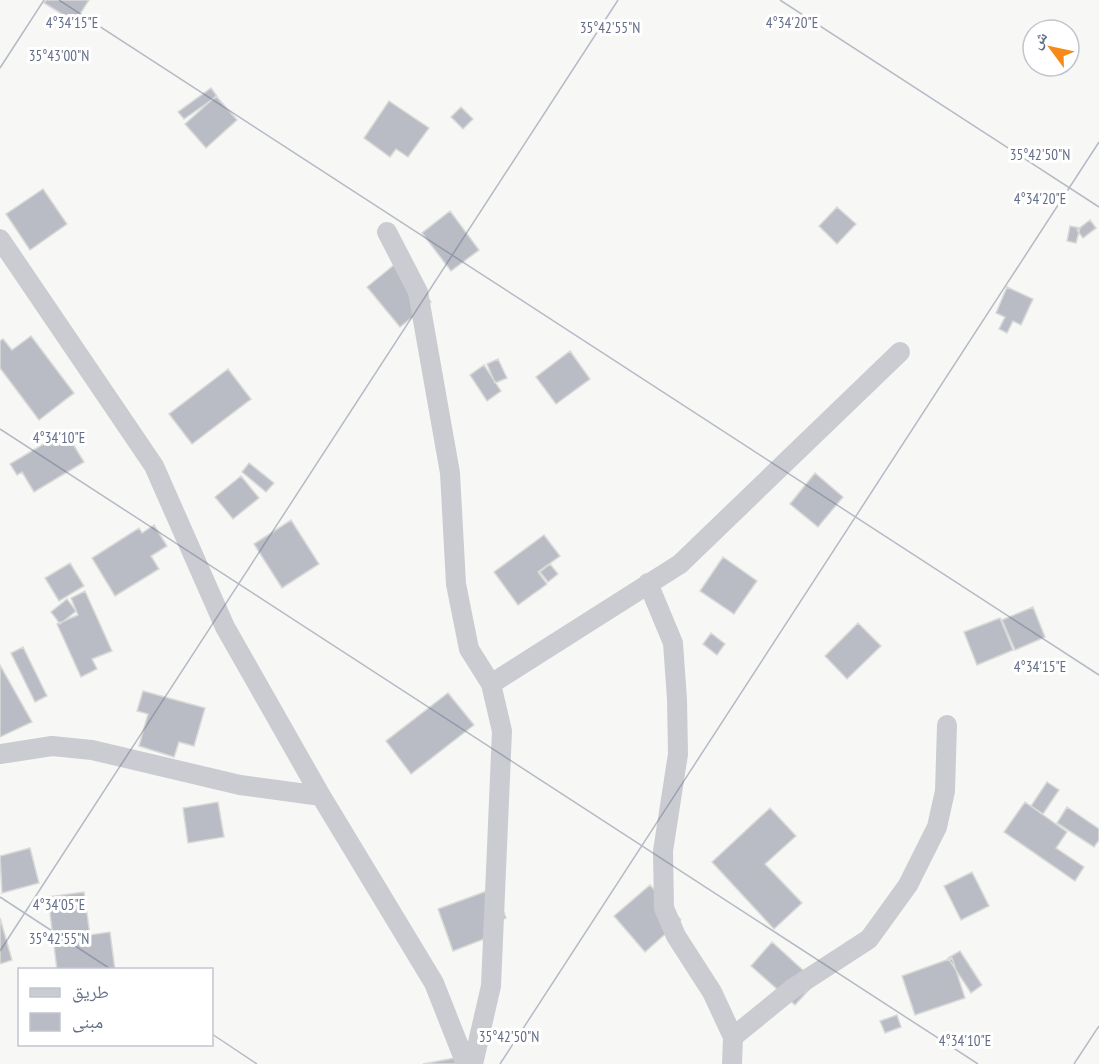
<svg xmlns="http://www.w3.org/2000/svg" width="1099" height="1064" viewBox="0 0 1099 1064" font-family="'PT Sans Narrow','Noto Naskh Arabic',sans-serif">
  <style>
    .building { fill: #b9bcc4; stroke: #d9dad7; stroke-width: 1.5 }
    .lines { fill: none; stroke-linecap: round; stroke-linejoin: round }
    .street { stroke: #caccd1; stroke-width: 20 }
    .ticks { fill: none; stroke: #646e89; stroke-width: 1.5; stroke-opacity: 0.45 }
    .ticks-label { font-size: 15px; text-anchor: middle; fill: #646e89; stroke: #fff; stroke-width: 6; stroke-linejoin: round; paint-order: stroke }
  </style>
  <rect width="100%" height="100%" fill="#f7f8f5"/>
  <path class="building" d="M46 0H89L75 22 44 3Z
    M211 88 217 96 184 119 178 112Z
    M216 96 237 120 206 148 185 124Z
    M389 101 429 128 408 157 396 149 390 157 364 138Z
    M461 107 473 119 463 129 451 117Z
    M43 189 67 224 30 250 6 214Z
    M837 207 856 224 837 244 819 226Z
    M450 211 479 250 451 271 422 233Z
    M1090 220 1096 228 1083 238 1077 230Z
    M1070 226 1080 228 1076 243 1067 241Z
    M400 260 431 302 400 327 367 287Z
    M1007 287 1033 299 1021 325 1013 321 1007 333 999 329 1005 317 996 313Z
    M31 336 74 393 39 420 0 368V341L3 339 12 350Z
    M570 351 590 379 556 404 536 377Z
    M498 359 507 378 495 383 487 364Z
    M484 365 501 391 487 401 470 375Z
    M228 369 251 399 192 444 169 414Z
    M65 431 84 462 34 492 22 472 17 475 10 464Z
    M249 463 274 483 266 492 242 472Z
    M815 473 843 497 818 527 790 504Z
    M241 476 259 498 233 519 215 497Z
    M291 520 319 564 282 588 254 544Z
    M154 525 167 546 151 556 159 569 115 596 92 558 139 528 142 533Z
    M544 535 560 556 538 572 547 584 518 605 494 572Z
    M723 557 757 581 734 614 700 591Z
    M70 563 84 586 59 601 45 578Z
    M550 564 558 574 548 582 540 572Z
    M85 591 112 651 92 659 97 669 81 677 57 624 78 615 71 598Z
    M67 599 76 611 60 624 51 612Z
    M1033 607 1045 637 1015 650 1002 620Z
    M1000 618 1013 650 977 665 964 632Z
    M858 623 881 646 847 679 825 656Z
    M711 633 725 644 717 655 703 644Z
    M23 647 47 696 35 702 11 653Z
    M0 665 32 722 0 737Z
    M143 691 205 708 194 746 179 742 174 757 139 746 148 714 137 711Z
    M448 693 474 725 411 774 386 741Z
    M1047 782 1059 790 1043 814 1031 806Z
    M218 802 224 837 188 843 183 808Z
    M1025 802 1067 832 1056 848 1084 867 1075 881 1004 832Z
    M1067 807 1099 829V840L1094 847 1057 823Z
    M770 808 796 836 765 864 802 903 774 929 712 862Z
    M30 848 39 883 2 893 0 856Z
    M972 872 989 906 961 920 944 886Z
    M650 885 681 920 645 952 614 916Z
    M495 888 506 918 493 923 497 934 453 951 438 909Z
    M84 892 90 935 110 932 115 970H57L48 897Z
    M0 918 12 960 0 964Z
    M772 942 816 982 795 1005 751 966Z
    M960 951 982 985 971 993 948 958Z
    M952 958 965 998 915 1015 902 976Z
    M897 1015 901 1027 885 1033 880 1021Z
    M455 1058 456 1064H423Z"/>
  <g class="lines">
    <path class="street" d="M387 232 418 292 450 473 456 584 469 649 491 684 502 731 491 986 473 1064
      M0 239 154 466 225 627 321 796 434 983 466 1064
      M648 583 673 643 677 699 678 754 663 851 664 908 676 936 712 992 733 1037 732 1064
      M491 684 680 564 900 352
      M0 754 52 746 92 750 240 785 321 796
      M733 1037 792 989 869 939 908 885 937 827 945 791 947 725"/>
  </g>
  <path class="ticks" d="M59 0 1099 675M780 0 1099 207M0 68 44 0M0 429 978 1064M0 897 112 970M0 951 618 0M212 1034 257 1064M500 1064 1099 142M1074 1064 1099 1026"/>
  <g class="ticks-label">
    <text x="72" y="28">4°34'15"E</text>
    <text x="792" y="28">4°34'20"E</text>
    <text x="610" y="33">35°42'55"N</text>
    <text x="59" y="61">35°43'00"N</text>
    <text x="1040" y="160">35°42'50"N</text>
    <text x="1040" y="204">4°34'20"E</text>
    <text x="59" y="443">4°34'10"E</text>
    <text x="1040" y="672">4°34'15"E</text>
    <text x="59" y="910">4°34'05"E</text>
    <text x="59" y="944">35°42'55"N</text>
    <text x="509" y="1042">35°42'50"N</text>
    <text x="965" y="1046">4°34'10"E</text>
  </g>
  <rect x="18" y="968" width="195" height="78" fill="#ffffff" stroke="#c1c5d0" stroke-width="1.5"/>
  <rect x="30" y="988" width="30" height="9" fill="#caccd1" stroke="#c1c5d0" stroke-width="1.5"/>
  <text x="72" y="998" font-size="18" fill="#646e89">طريق</text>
  <rect x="30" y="1013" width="30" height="18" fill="#b9bcc4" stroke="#c1c5d0" stroke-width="1.5"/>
  <text x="72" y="1028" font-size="18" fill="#646e89">مبنى</text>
  <g transform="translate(1051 48) rotate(303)"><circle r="28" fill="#ffffff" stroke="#c1c5d0" stroke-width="1.5"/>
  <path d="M0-4.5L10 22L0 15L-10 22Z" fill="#f68918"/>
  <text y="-9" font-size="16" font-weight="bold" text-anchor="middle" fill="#646e89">ش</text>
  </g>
</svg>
